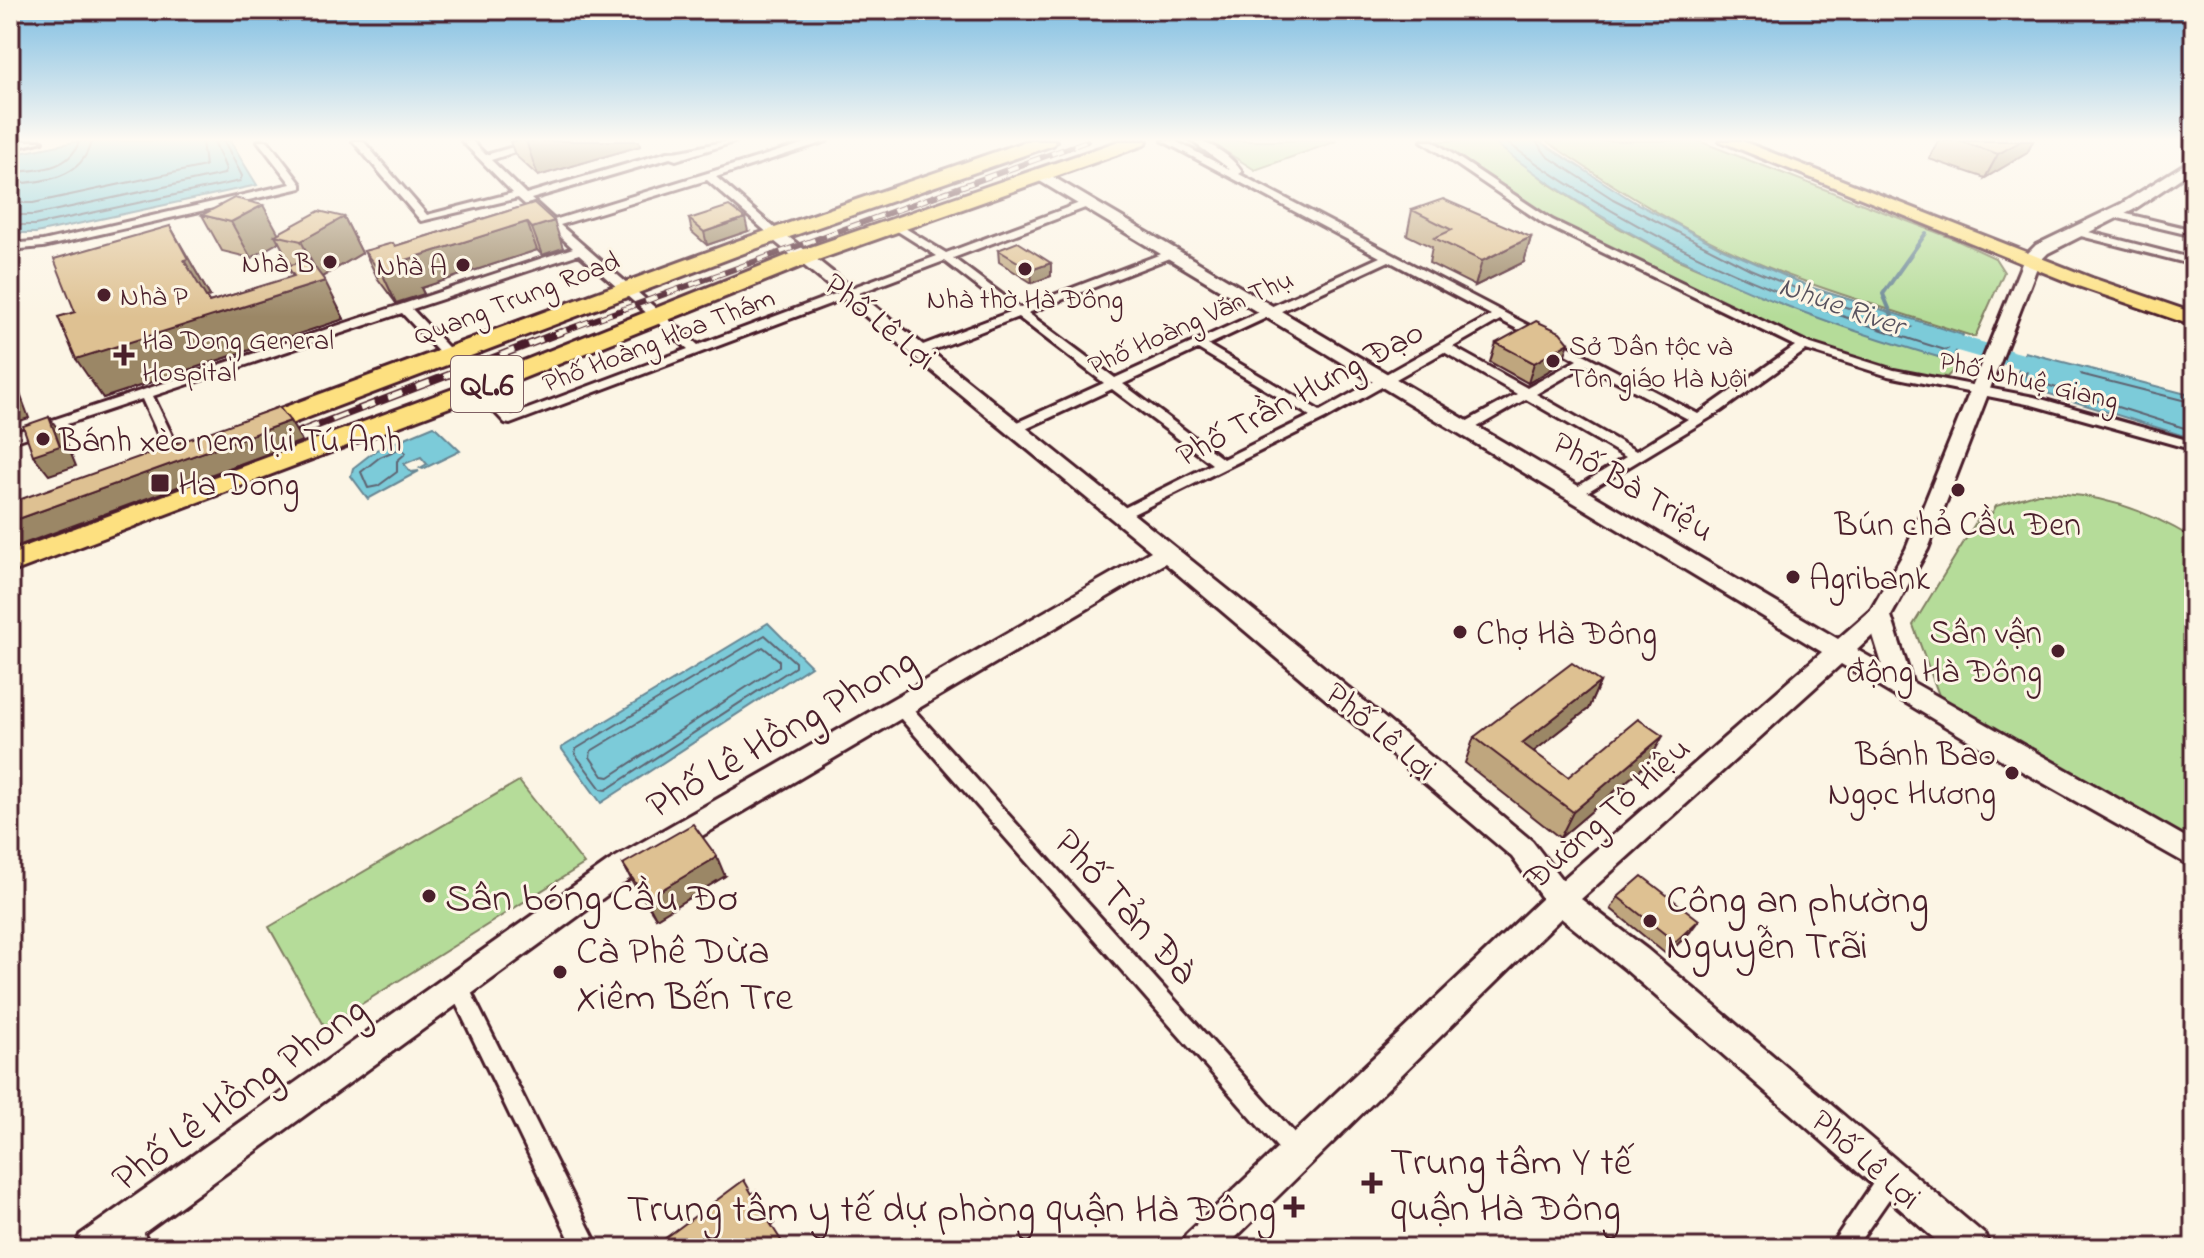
<svg xmlns="http://www.w3.org/2000/svg" width="2204" height="1258" viewBox="0 0 2204 1258" font-family="'Indie Flower',sans-serif">
<rect width="100%" height="100%" fill="#fcf5e5"/>
<filter id="ink" filterUnits="userSpaceOnUse"><feTurbulence type="fractalNoise" baseFrequency=".0125" numOctaves="2"/><feDisplacementMap in="SourceGraphic" scale="16" xChannelSelector="R" yChannelSelector="G"/><feConvolveMatrix kernelMatrix="1 2 1 2 8 2 1 2 1" color-interpolation-filters="sRGB"/></filter>
<g filter="url(#ink)">
<path fill="#b5dc99" stroke="#807e62" stroke-width="2" d="M1209,141H1337L1255,170Z
M1430,141H1496L1549,184L1611,224L1681,261L1782,304L1960,364L1947,377L1895,372L1807,345L1549,221Z
M1546,141H1699L1954,239L1995,258L2004,272L1975,337C1887,308 1795,284 1712,242C1654,213 1600,178 1546,141Z
M2038,493C2096,492 2145,509 2194,539V845L1940,698L1913,625L1983,511L1992,513L1996,506Z
M519,781L584,864L325,1027L269,927Z"/>
<path fill="#7ccbd9" stroke="#688693" stroke-width="2" d="M79,141H230L257,185L36,233H10V155Z
M1492,141H1539L1636,203L1721,248L1813,288L1963,335L1952,361C1784,313 1631,250 1492,141Z
M2025,352L2194,396V439L2014,383Z
M434,426L460,451L423,469L420,468L427,464L421,457L404,464L411,472L419,471L368,499L351,476L353,468L376,450Z
M768,623L811,666L601,803L561,748Z"/>
<g fill="none" stroke-linecap="round" stroke-linejoin="round">
<path stroke="#5e6471" stroke-width="2" d="M1505,141C1642,241 1783,301 1945,350L1949,348V339L1826,301L1750,269L1613,199L1547,156L1536,141
M10,172C35,171 71,170 79,141
M10,184C43,182 83,179 91,141
M10,203H33L205,166L202,141
M10,215H34L224,174L226,169L214,141
M10,225H35L240,181L242,176L224,141
M2194,403L2033,362L2025,375L2028,379L2194,431
M401,448L406,453L397,461V472L378,486L368,488L361,472L380,457Z
M765,635L795,662V667L606,790L601,789L575,754L576,749Z
M763,647L779,660V666L609,777L603,776L590,757L591,751Z"/>
<path stroke="#688693" stroke-width="4" d="M1893,318L1883,294L1926,233"/>
<path fill="#7ccbd9" fill-rule="evenodd" d="M1918,324L2077,369L2081,375L2077,381L2067,383L1909,337L1905,332Z"/>
<g stroke="#4a1f2b" stroke-width="6">
<path id="street" d="M22,141H43L10,149V143Z
M258,141H268L301,184V188L43,247L10,250V244L43,241L291,184Z
M353,141H363L427,215L513,193L462,141H472L486,155L533,141H548L491,160L526,194L668,152C690,152 713,141 737,141L676,160L670,158L531,199L554,220L812,141H827L716,177L778,231V235H770L707,180L560,225L698,345L937,256L891,227L890,225L895,222L946,253L1085,201H1093V205L953,258L1020,308L1169,251H1177V255L1028,313L1115,378L1380,257L1163,141H1175L1231,170L1192,141C1211,141 1232,157 1242,172L1239,174L1698,414L1795,346L1544,224L1422,141H1433L1552,220L1808,343L1894,370L2034,397L2194,442V450L2032,405L1888,376L1806,350L1721,411L1577,498L1572,496L1570,493L1572,490L1626,457L1526,399L1472,430H1462V424L1517,394L1444,352L1325,419L1123,519L1118,517L1116,514L1118,511L1212,464L1112,389L1019,432H1009V426L1104,383L1018,317L923,354H915V348L1010,312L944,261L510,424L505,423L402,313L153,396L182,456L180,459H170L168,456L142,399L10,443V434L573,248L518,198L421,221ZM579,254L688,349L512,415L412,309ZM1389,261L1491,315L1320,411L1208,345ZM1500,320L1577,360L1527,388L1453,347ZM1198,349L1310,416L1223,459L1123,384ZM1586,365L1688,419L1636,451L1536,394Z
M2114,211L2194,230V236L2110,216V212Z
M2077,229L2194,259V265L2073,234V230Z
M900,700L906,701L1306,1146L1309,1154L1306,1162L1298,1165L1290,1162L894,711L892,706L894,701Z
M457,975L464,978L599,1248H574L447,985L450,978Z
M1890,1166L1898,1170L1902,1178L1898,1186L1855,1248H1829L1882,1170Z
M129,1209L137,1213L149,1248H125L117,1221L121,1213Z"/>
</g>
<g stroke="#4a1f2b" stroke-width="6">
<path id="secondary" d="M2194,158V169L2133,210L2048,253L2039,262L1928,549L1891,616L1912,682L2194,842V868L1990,753L1841,664L1581,899L1648,950L1985,1235L1990,1248H1945L1626,970L1561,918L1225,1248H1181L1186,1235L1542,898L1512,857L1165,563L629,879L123,1248H75L80,1235L609,861L1151,551L768,236V230H780L1309,655L1532,841L1562,880L1822,652L1033,177V171H1043L1838,639L1871,610L1906,549L2025,256L2036,245L2121,204ZM1873,635L1882,664L1857,650Z"/>
</g>
<g stroke="#4a1f2b" stroke-width="6">
<path id="primary" d="M1720,141H1742L2092,278L2194,313V326L2078,286Z"/>
</g>
<g stroke="#4a1f2b" stroke-width="6">
<path id="highway" d="M1027,141H1056L1053,145L752,250L256,437H236L233,431L236,425L737,241Z
M1119,141H1147L1144,145L812,262L479,396L10,573V552L461,386L796,252Z"/>
</g>
<use href="#street" fill="#fcf5e5" fill-rule="evenodd"/>
<use href="#secondary" fill="#fcf5e5" fill-rule="evenodd"/>
<use href="#primary" fill="#fde080" fill-rule="evenodd"/>
<use href="#highway" fill="#fde080" fill-rule="evenodd"/>
<g stroke="#4a1f2b" stroke-width="6">
<path id="rail-far1" d="M555,334L1087,141"/>
</g>
<g stroke="#4a1f2b" stroke-width="8">
<path id="rail" d="M276,441L561,332"/>
</g>
<use href="#rail-far1" stroke="#fcf5e5" stroke-width="4" stroke-dasharray="12" stroke-linecap="butt"/>
<use href="#rail" stroke="#fcf5e5" stroke-width="5" stroke-dasharray="15" stroke-linecap="butt"/>
</g>
<path fill="#bfa67e" stroke="#4a1f2b" stroke-width="2" d="M510,141H639L640,146L538,176L515,155Z
M1938,141H2033L2027,153L1985,178L1929,159Z
M534,203L563,248L542,255L537,250L421,288L424,294L396,303L378,279L364,251L395,246Z
M1412,210L1531,237L1524,262L1475,286L1429,263L1432,247L1407,235Z
M202,215L278,233L344,217L362,253L322,277L344,319L103,398L75,312L170,226L210,296L206,297L209,302L293,277L287,266L291,265L279,242L251,258L222,251Z
M689,219L748,231L707,245L692,232Z
M998,250L1051,263V276L1032,283L999,262Z
M1496,343L1562,363L1528,383L1490,362Z
M1600,682L1588,709L1533,752L1568,777L1648,763L1560,838L1465,763L1474,737Z
M623,864L725,876L656,918L633,883Z
M1618,897L1690,932L1667,955L1611,909Z"/>
<path fill="#9b8766" stroke="#4a1f2b" stroke-width="2" d="M526,141H639L640,146L538,176Z
M2021,141H2033L2027,153L1985,178L1998,154Z
M263,205L280,236L275,235L279,242L251,258L231,222Z
M344,217L362,253L320,278L301,241Z
M745,218L748,231L707,245L704,232Z
M554,221L563,248L542,255L532,228Z
M527,222L537,250L421,288L424,294L396,303L383,275L406,260Z
M170,226L210,296L206,297L217,315L325,281L344,319L103,398L76,359L184,260Z
M1531,237L1524,262L1475,286L1482,261Z
M1051,263V276L1032,283L1031,270Z
M10,306L14,322L10,324Z
M1569,343L1562,363L1528,383L1534,363Z
M10,367L29,418L10,424Z
M49,417L64,437L76,466L49,475L33,455Z
M290,421L302,441L15,547L10,541V522Z
M1600,682L1588,709L1514,767L1522,743Z
M1663,736L1648,763L1560,838L1573,812Z
M717,857L725,876L656,918L646,899Z
M1699,920L1690,932L1667,955L1675,942Z
M765,1206L775,1223L772,1226L761,1209Z"/>
<path fill="#dec192" stroke="#4a1f2b" stroke-width="2" d="M1958,141H2021L1998,154Z
M234,198L263,205L231,222L202,215Z
M1443,199L1531,237L1482,261L1434,238L1452,230L1412,210Z
M534,203L554,221L532,228L527,222L406,260L411,266L383,275L364,251L393,243L395,246Z
M729,206L745,218L704,232L689,219Z
M319,211L344,217L301,241L275,235Z
M170,226L188,259L184,260L209,302L294,276L287,266L309,260L325,281L76,359L58,317L75,312L54,259Z
M1018,242L1051,263L1031,270L998,250Z
M1536,321L1560,332L1569,343L1534,363L1496,343Z
M279,407L290,421L10,522V503Z
M49,417L60,446L33,455L23,426Z
M1572,663L1600,682L1522,743L1568,777L1638,719L1663,736L1573,812L1474,737Z
M693,824L717,857L646,899L623,864Z
M1642,876L1699,920L1675,942L1618,897Z
M744,1180L752,1194L756,1191L765,1206L761,1209L786,1248H652Z"/>
</g>
<linearGradient id="sky" x2="0" y2="1"><stop stop-color="#7dbde2"/><stop offset="0.44" stop-color="#fefaf3"/><stop offset="1" stop-color="#fefaf3" stop-opacity="0"/></linearGradient>
<rect width="2204" height="317" fill="url(#sky)"/>
<g fill="#4a1f2b" stroke="#fcf5e5" stroke-width="3">
<circle cx="330" cy="262" r="8"/>
<circle cx="463" cy="265" r="8"/>
<circle cx="1025" cy="269" r="8"/>
<circle cx="104" cy="295" r="8"/>
<path d="M120 343h8v8h8v8h-8v8h-8v-8h-8v-8h8z"/>
<circle cx="1553" cy="361" r="8"/>
<circle cx="43" cy="439" r="8"/>
<rect x="150" y="473" width="20" height="20" rx="4"/>
<circle cx="1958" cy="490" r="8"/>
<circle cx="1793" cy="577" r="8"/>
<circle cx="1460" cy="632" r="8"/>
<circle cx="2058" cy="651" r="8"/>
<circle cx="2012" cy="773" r="8"/>
<circle cx="429" cy="896" r="8"/>
<circle cx="1650" cy="921" r="8"/>
<circle cx="560" cy="972" r="8"/>
<path d="M1368 1171h8v8h8v8h-8v8h-8v-8h-8v-8h8z"/>
<path d="M1290 1195h8v8h8v8h-8v8h-8v-8h-8v-8h8z"/>
</g>
<g text-anchor="middle" stroke-width="6" stroke-linejoin="round" paint-order="stroke">
<g font-size="28" fill="#4a1f2b" stroke="#fcf5e5" text-anchor="start">
<text x="314" y="272" text-anchor="end">Nhà B</text>
<text x="447" y="275" text-anchor="end">Nhà A</text>
<text x="120" y="305">Nhà P</text>
<text x="1025" y="308" text-anchor="middle">Nhà thờ Hà Đông</text>
<text x="142" y="349">Ha Dong General<tspan x="142" dy="32">Hospital</tspan></text>
<text x="1569" y="355">Sở Dân tộc và<tspan x="1569" dy="32">Tôn giáo Hà Nội</tspan></text>
</g>
<g font-size="28" fill="#4a1f2b" stroke="#fcf5e5">
<text transform="translate(516 297) rotate(-21)" y="10">Quang Trung Road</text>
<text transform="translate(1190 321) rotate(-24)" y="10">Phố Hoàng Văn Thụ</text>
<text transform="translate(658 339) rotate(-21)" y="10">Phố Hoàng Hoa Thám</text>
<text transform="translate(2029 379) rotate(13)" y="10">Phố Nhuệ Giang</text>
</g>
<g font-size="30" font-style="italic" fill="#59535f" stroke="#fcf5e5">
<text transform="translate(1842 305) rotate(19)" y="10">Nhue River</text>
</g>
<rect fill="#fcf5e5" stroke="#7f5f63" stroke-width="2" x="451" y="356" width="72" height="56" rx="6"/>
<g font-size="32" font-weight="bold" fill="#4a1f2b">
<text x="487" y="395">QL.6</text>
</g>
<g font-size="34" fill="#4a1f2b" stroke="#fcf5e5">
<text transform="translate(881 320) rotate(39)" y="12">Phố Lê Lợi</text>
<text transform="translate(1299 392) rotate(-28)" y="12">Phố Trần Hưng Đạo</text>
<text transform="translate(1634 485) rotate(31)" y="12">Phố Bà Triệu</text>
<text transform="translate(1382 730) rotate(40)" y="12">Phố Lê Lợi</text>
<text transform="translate(1606 812) rotate(-42)" y="12">Đường Tô Hiệu</text>
<text transform="translate(1867 1158) rotate(41)" y="12">Phố Lê Lợi</text>
</g>
<g font-size="34" fill="#4a1f2b" stroke="#fcf5e5" text-anchor="start">
<text x="59" y="451">Bánh xèo nem lụi Tú Anh</text>
<text x="178" y="495">Ha Dong</text>
<text x="1958" y="535" text-anchor="middle">Bún chả Cầu Đen</text>
<text x="1809" y="589">Agribank</text>
<text x="2042" y="643" text-anchor="end">Sân vận<tspan x="2042" dy="39">động Hà Đông</tspan></text>
<text x="1476" y="644">Chợ Hà Đông</text>
<text x="1996" y="765" text-anchor="end">Bánh Bao<tspan x="1996" dy="39">Ngọc Hương</tspan></text>
</g>
<g font-size="40" fill="#4a1f2b" stroke="#fcf5e5">
<text transform="translate(780 731) rotate(-30)" y="14">Phố Lê Hồng Phong</text>
<text transform="translate(1127 905) rotate(48)" y="14">Phố Tản Đà</text>
<text transform="translate(238 1092) rotate(-36)" y="14">Phố Lê Hồng Phong</text>
</g>
<g font-size="40" fill="#4a1f2b" stroke="#fcf5e5" text-anchor="start">
<text x="445" y="910">Sân bóng Cầu Đơ</text>
<text x="1666" y="912">Công an phường<tspan x="1666" dy="46">Nguyễn Trãi</tspan></text>
<text x="576" y="963">Cà Phê Dừa<tspan x="576" dy="46">Xiêm Bến Tre</tspan></text>
<text x="1390" y="1174">Trung tâm Y tế<tspan x="1390" dy="46">quận Hà Đông</tspan></text>
<text x="1276" y="1221" text-anchor="end">Trung tâm y tế dự phòng quận Hà Đông</text>
</g>
</g>
<rect width="2204" height="1258" fill="none" stroke="#fcf5e5" stroke-width="40"/>
<rect x="20" y="20" width="2164" height="1218" fill="none" stroke="#4a1f2b" stroke-width="3" filter="url(#ink)"/>
</svg>
